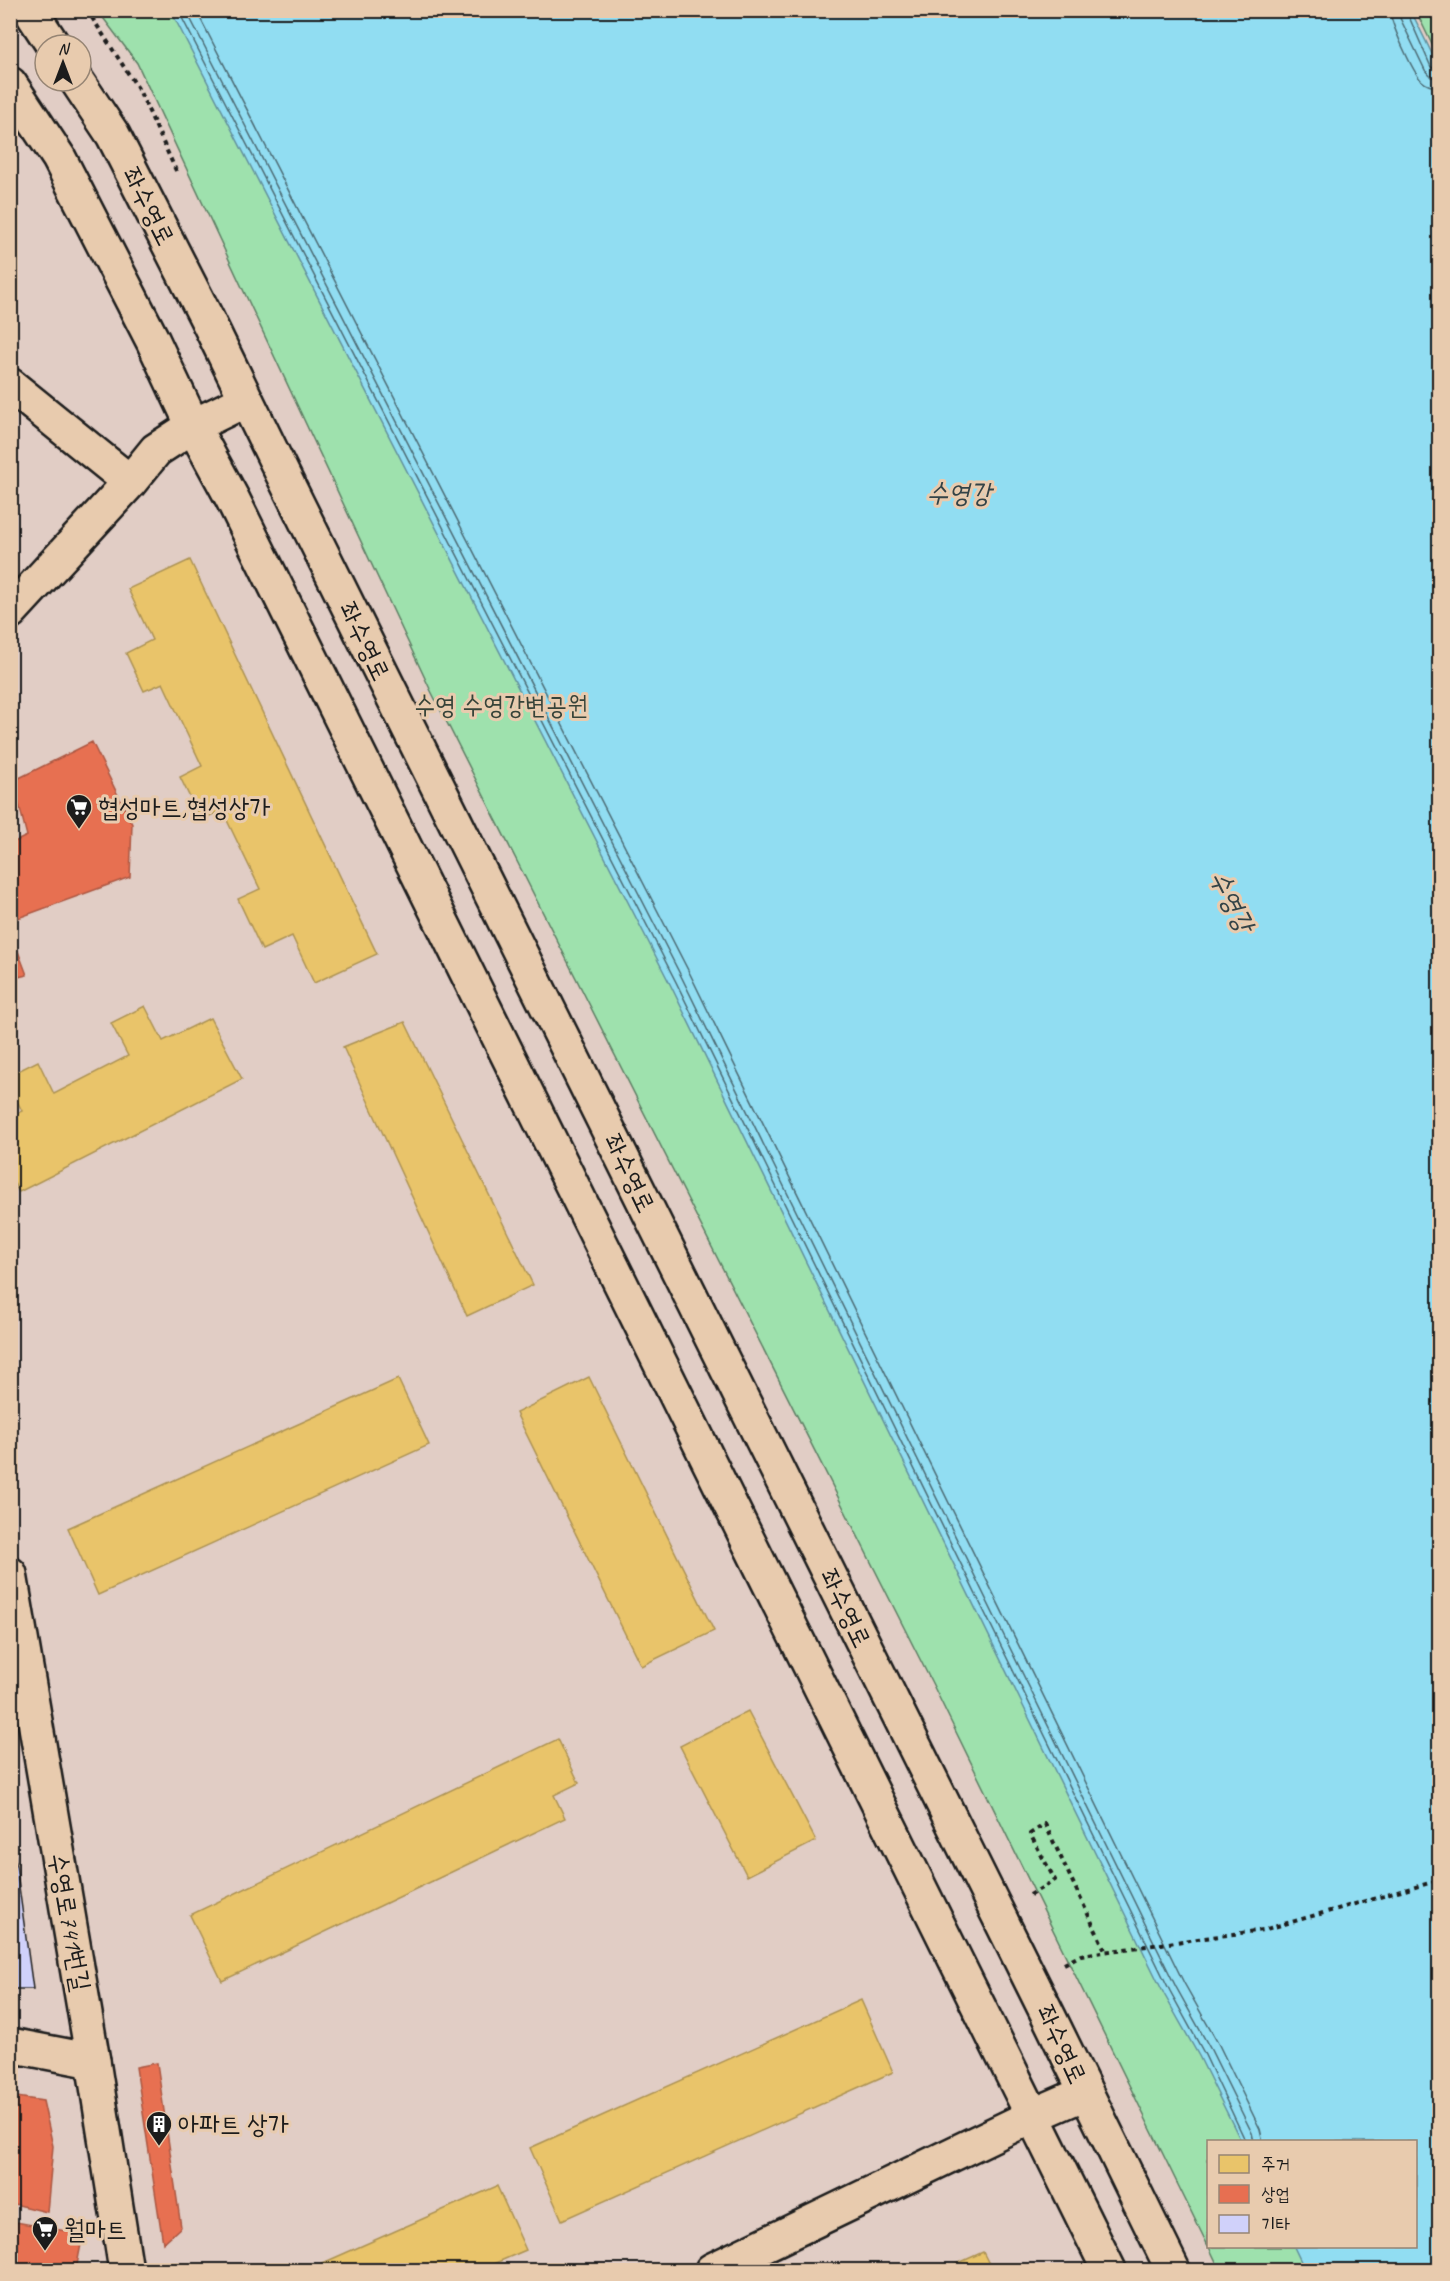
<svg xmlns="http://www.w3.org/2000/svg" width="1450" height="2281" viewBox="0 0 1450 2281" font-family="Caveat,'Poor Story',sans-serif">
<rect width="100%" height="100%" fill="#e1cdc5"/>
<filter id="ink" filterUnits="userSpaceOnUse"><feTurbulence type="fractalNoise" baseFrequency=".0167" numOctaves="2"/><feDisplacementMap in="SourceGraphic" scale="12" xChannelSelector="R" yChannelSelector="G"/><feConvolveMatrix kernelMatrix="1 2 1 2 8 2 1 2 1" color-interpolation-filters="sRGB"/></filter>
<g filter="url(#ink)">
<path fill="#9ee1ad" stroke="#5d7e64" stroke-width="1.5" d="M98,11H216L1280,2141L1208,2142V2246L932,1683L430,689L137,63Z
M1416,11H1439V59Z
M1209,2247H1332L1343,2270H1220Z"/>
<path fill="#91ddf2" stroke="#62909c" stroke-width="1.5" d="M171,11H1411L1440,70L1439,2270H1305L1294,2247L1416,2246V2142L1241,2141L1199,2056L1164,1994L670,984Z"/>
<path fill="#e9c46a" stroke="#ac9253" stroke-width="1.5" d="M190,560L377,954L314,983L292,936L262,950L238,899L260,889L222,810L201,820L180,777L202,766L163,683L144,691L126,653L152,640L128,589Z
M145,1006L163,1041L210,1018L242,1079L19,1192L10,1176V1117L22,1111L10,1087V1075L38,1061L54,1094L128,1056L111,1023Z
M405,1022L533,1285L467,1316L343,1047Z
M589,1377L714,1631L641,1666L516,1413Z
M398,1379L429,1445L98,1595L68,1528Z
M748,1711L816,1841L747,1876L680,1746Z
M558,1739L579,1783L554,1795L565,1818L222,1981L190,1915Z
M861,2000L893,2072L562,2220L530,2148Z
M497,2186L526,2250L479,2270H307Z
M983,2252L992,2270H943Z"/>
<path fill="#e76f51" stroke="#aa5641" stroke-width="1.5" d="M92,742L132,824L130,877L10,921V844L27,836L13,781Z
M10,930L27,975L10,979Z
M157,2063L181,2227L163,2243L136,2067Z
M10,2096L43,2101L53,2146L47,2212L10,2203Z
M10,2221L83,2234L76,2270H10Z"/>
<g fill="none" stroke-linecap="round" stroke-linejoin="round">
<path stroke="#4b6972" stroke-width="1.5" d="M178,10L676,982L1170,1991L1204,2053L1246,2142
M186,10L682,978L1176,1987L1211,2050L1252,2133L1254,2142
M196,10L690,974L1184,1983L1219,2045L1260,2129L1263,2142
M1390,10C1390,22 1413,73 1422,81C1427,86 1433,87 1440,87
M1399,10L1400,18L1425,70L1431,77L1440,78
M1406,10L1431,67L1440,71"/>
</g>
<path fill="#d0d1fa" stroke="#1c1c1c" stroke-width="1.5" d="M10,1821L33,1989H10Z"/>
<g fill="none" stroke-linecap="round" stroke-linejoin="round">
<g stroke="#1c1c1c" stroke-width="38">
<path id="street" d="M10,385L130,482
M10,612L130,482L156,450L193,426L246,400
M10,2045L93,2061
M712,2270L1032,2116L1085,2093"/>
</g>
<g stroke="#1c1c1c" stroke-width="38">
<path id="secondary" d="M30,10L53,45
M77,81L113,135L206,317L282,473L1050,2019L1173,2270
M10,84L59,158L153,341L193,426L232,498L1109,2270
M10,1574L93,2061L126,2270"/>
</g>
<path stroke="#1c1c1c" stroke-width="4" stroke-dasharray="4.5 4.5" stroke-linecap="butt" d="M87,10L139,90L178,175
M1030,1895L1055,1880L1030,1834L1045,1824L1106,1952
M1064,1964L1081,1955L1263,1930L1440,1880"/>
<use href="#street" stroke="#e8cbae" stroke-width="33"/>
<use href="#secondary" stroke="#e8cbae" stroke-width="33"/>
</g>
</g>
<defs>
<g id="supermarket-pin" transform="scale(1.35)"><path d="M0 17L-7.5 6A9.5 9.5 0 1 1 7.5 6Z" fill="#1c1c1c" stroke="#e8cbae"/><path d="M-6-5.5h2.5l.6 2H6L4.5 2H-2.5L-4.4-4H-6ZM-1.5 3.2a1.3 1.3 0 1 0 .1 0ZM3 3.2a1.3 1.3 0 1 0 .1 0Z" fill="#fff"/></g>
<g id="building-pin" transform="scale(1.35)"><path d="M0 17L-7.5 6A9.5 9.5 0 1 1 7.5 6Z" fill="#1c1c1c" stroke="#e8cbae"/><path d="M-4-6H4V6H1V3H-1V6H-4ZM-2.5-4.3h1.7v1.8h-1.7ZM.8-4.3h1.7v1.8H.8ZM-2.5-1h1.7V.8h-1.7ZM.8-1h1.7V.8H.8Z" fill="#fff"/></g>
</defs>
<g fill-rule="evenodd">
<use href="#supermarket-pin" x="79" y="807"/>
<use href="#building-pin" x="159" y="2124"/>
<use href="#supermarket-pin" x="45" y="2229"/>
</g>
<g text-anchor="middle" stroke-width="6" stroke-linejoin="round" paint-order="stroke">
<g font-size="26" fill="#1c1c1c" stroke="#e8cbae">
<text transform="translate(149 206) rotate(63)" y="9">좌수영로</text>
<text transform="translate(365 641) rotate(64)" y="9">좌수영로</text>
<text transform="translate(630 1173) rotate(64)" y="9">좌수영로</text>
<text transform="translate(846 1608) rotate(64)" y="9">좌수영로</text>
<text transform="translate(70 1922) rotate(80)" y="9">수영로741번길</text>
<text transform="translate(1062 2044) rotate(65)" y="9">좌수영로</text>
</g>
<g font-size="26" fill="#364339" stroke="#e8cbae">
<text x="501" y="714">수영 수영강변공원</text>
</g>
<g font-size="26" fill="#1c1c1c" stroke="#e8cbae" text-anchor="start">
<text x="98" y="816">협성마트,협성상가</text>
<text x="178" y="2133">아파트 상가</text>
<text x="64" y="2238">월마트</text>
</g>
<g font-size="27" font-style="italic" fill="#334347" stroke="#e8cbae">
<text x="959" y="502">수영강</text>
<text transform="translate(1232 901) rotate(63)" y="9">수영강</text>
</g>
</g>
<rect width="1450" height="2281" fill="none" stroke="#e8cbae" stroke-width="36"/>
<rect x="18" y="18" width="1414" height="2245" fill="none" stroke="#1c1c1c" stroke-width="2" filter="url(#ink)"/>
<rect x="1207" y="2140" width="210" height="108" fill="#e8cbae" stroke="#968574" stroke-width="1.5"/>
<rect x="1219" y="2155" width="30" height="18" fill="#e9c46a" stroke="#968574" stroke-width="1.5"/>
<text x="1261" y="2170" font-size="18" fill="#1c1c1c">주거</text>
<rect x="1219" y="2185" width="30" height="18" fill="#e76f51" stroke="#968574" stroke-width="1.5"/>
<text x="1261" y="2200" font-size="18" fill="#1c1c1c">상업</text>
<rect x="1219" y="2215" width="30" height="18" fill="#d0d1fa" stroke="#968574" stroke-width="1.5"/>
<text x="1261" y="2230" font-size="18" fill="#1c1c1c">기타</text>
<g transform="translate(63 63)"><circle r="28" fill="#e8cbae" stroke="#968574" stroke-width="1.5"/>
<path d="M0-4.5L10 22L0 15L-10 22Z" fill="#1c1c1c"/>
<text y="-9" font-size="16" font-weight="bold" text-anchor="middle" fill="#1c1c1c">N</text>
</g>
</svg>
